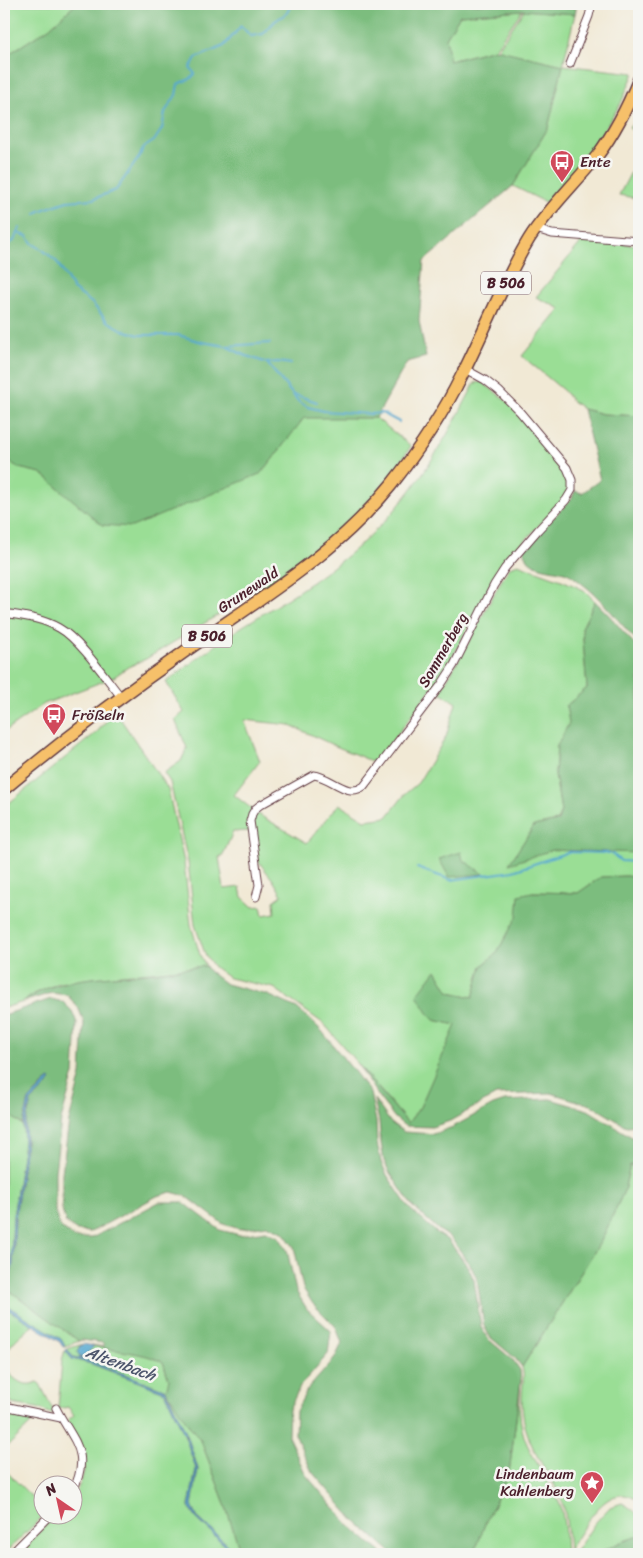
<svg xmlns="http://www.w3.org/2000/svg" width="643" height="1558" viewBox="0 0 643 1558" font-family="Sriracha,sans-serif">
<rect width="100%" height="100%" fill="#f6f6f2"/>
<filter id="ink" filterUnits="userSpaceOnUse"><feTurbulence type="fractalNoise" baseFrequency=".02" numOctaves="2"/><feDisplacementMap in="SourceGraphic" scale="10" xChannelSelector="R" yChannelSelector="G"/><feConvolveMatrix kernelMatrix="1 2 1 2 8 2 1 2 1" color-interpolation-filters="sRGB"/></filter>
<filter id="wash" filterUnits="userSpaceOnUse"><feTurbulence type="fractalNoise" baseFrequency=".0096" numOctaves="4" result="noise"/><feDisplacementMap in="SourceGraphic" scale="20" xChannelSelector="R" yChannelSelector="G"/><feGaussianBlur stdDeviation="1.12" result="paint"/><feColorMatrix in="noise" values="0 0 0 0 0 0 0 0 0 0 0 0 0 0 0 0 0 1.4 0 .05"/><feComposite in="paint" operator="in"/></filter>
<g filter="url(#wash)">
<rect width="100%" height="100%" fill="#f1e9d5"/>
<path fill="#9ade95" stroke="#727e60" d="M4,4H76L49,28L4,57Z
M522,10L495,49L449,61L446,38L460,15Z
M524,10L575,14L563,65L634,73L621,103L590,152L547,203L513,186L548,128L563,65L497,50Z
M639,115V135L629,128Z
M639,157V199L619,195Z
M583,240L639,245V416L603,414L583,409L571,400L564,391L522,356L561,309L536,297Z
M482,382L508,402L565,469C569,479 570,485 567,495L507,560L494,579L445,671L376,763L333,745L290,725L244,720L260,761L234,795L252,809L249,831L233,832L222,857H219L224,889L240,887L242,897L253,907L261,906L263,915L275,913L274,901L282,895L273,880L258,861L253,825L254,818L256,813L307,843L339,804L365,820L387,817L406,793L418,783L446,737L456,703L440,692L467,645L500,583L510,567L518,564L564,581L584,590L595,601L582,628L587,688L566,706L570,723L557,746L555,774L561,811L557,821L534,826L510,863L552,850L634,851L639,853V878L626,876L601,877L578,893L532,892L496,954L482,966L473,997L449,992L436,971L430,1016L434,1020L457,1025L420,1107L408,1123L324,1024L274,988L229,978L214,967L205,954L195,925L188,862L170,782L164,773L181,761L187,748L175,720L184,712L166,682C192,663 216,643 243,626C292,596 341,566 381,525C421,484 449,433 475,383Z
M304,417L376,418L411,446L389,479L359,512L324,546L288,572L146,659L128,667L114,677L44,704L4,732V458L19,468L41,473L102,524L262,473Z
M115,711L168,789L184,862L191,925L200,955L206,966L94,978L59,983L34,994L23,1002L4,1008V807L97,732Z
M4,1111L23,1125L24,1142L13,1218L11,1263L6,1284L8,1290L4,1299Z
M630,1165L639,1169V1502C609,1476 583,1529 569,1550C567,1531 567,1511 559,1494C549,1473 533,1454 527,1432C523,1421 522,1409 522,1398C522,1387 525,1377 522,1367L601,1241L624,1191Z
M10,1291L79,1341L65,1346L61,1339L4,1304Z
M4,1307L34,1325C20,1335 3,1348 4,1366C12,1378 23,1389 37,1382L40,1384L54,1412L52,1414L37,1408L12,1404L4,1380Z
M83,1344L78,1348L90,1349L94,1346C117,1352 142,1351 163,1362L169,1380L187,1423L201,1441L224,1501L241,1554H234L231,1548L197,1517L192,1505L198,1469L187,1435L166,1390L93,1362L73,1357L67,1349Z
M65,1350L72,1359L92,1364L165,1392L185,1436L196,1469L189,1506L196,1518L229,1549L231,1554H16L55,1516H72L73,1498L81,1482L84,1471V1460L80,1444L68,1425V1420L74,1415L68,1407L58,1409V1408L62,1360Z
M521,1380C519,1402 518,1424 527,1444C536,1465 552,1483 560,1505C565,1520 565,1538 566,1554H474L486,1521L509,1473Z
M4,1408L38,1417L8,1446L4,1453Z
M4,1469L42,1507L43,1516L4,1554Z
M622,1503C641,1514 639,1515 639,1536L621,1542L596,1554H574L595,1523L610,1507Z"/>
<path fill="#7bbd7e" stroke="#626e54" d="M76,4H577L575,14L522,10L460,15L446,38L450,61L495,49L563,65L548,128L513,186L424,261L419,321L426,357L407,362L376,418H304L262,473L132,527L102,525L41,473L19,468L4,458V57L49,28Z
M583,409L603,414L639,416V643C619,623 603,599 580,582C576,579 572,575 567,573C552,567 526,571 524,549L572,498L575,491L582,493L600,480Z
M595,601C611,616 624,633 639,649V853L552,850L509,864L534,826L558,821L561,811L555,774L557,746L569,723L566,706L587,688L582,628Z
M461,852L463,860L484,874L449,877L439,859Z
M626,876L639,878V1125L626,1126L591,1105L551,1093L496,1095L450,1121L432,1127L405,1126L395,1118L380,1099L358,1065L408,1123L420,1107L456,1025L434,1020L430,1016L417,995L436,970L449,992L473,997L482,966L496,954L517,917L519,895L532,892L578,893L601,877Z
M206,966L209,971L226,984L268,995L297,1008L320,1029L357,1075L370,1093L376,1121L377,1143L381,1162L387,1175L409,1208L437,1233L449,1241L468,1267L474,1280L481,1327L488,1339L513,1360L520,1370L521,1380L509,1473L486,1521L474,1554H393L355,1521L312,1472L295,1434L296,1411L307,1390L335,1358L342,1343L336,1327L313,1304L303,1288L294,1247L283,1232L267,1225L240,1229L223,1224L186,1196L171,1192L157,1196L91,1232L77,1231L66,1223L62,1210V1173L69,1121L81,1075L84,1022L78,1007L67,995L51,993L23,1002C57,977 96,978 137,974C160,972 183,968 206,966Z
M51,999L63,1002L72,1011L77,1023L74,1074L61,1120L55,1172V1211L60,1227L75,1238H92L159,1202H183L220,1230L240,1235L266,1231L279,1237L287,1250L296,1291L307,1309L331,1331L328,1354L301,1385L289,1409L288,1436L306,1475L350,1526L383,1554H241L224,1501L201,1441L187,1423L166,1390L169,1380L163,1362C141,1351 115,1352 91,1345L104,1347L103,1343L82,1340L79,1341L10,1291L8,1285L13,1264L15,1218L26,1142L25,1125L31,1101L47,1086L49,1079L29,1100L23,1125L4,1111V1097L10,1088L4,1080V1015Z
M374,1099L391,1123L404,1132L433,1134L453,1127L493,1105L505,1101L550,1099L588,1110L635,1139L639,1137V1169L630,1165L624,1191L601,1241L522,1367L515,1358L490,1337L484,1326L477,1279L471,1266L451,1238L439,1230L412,1206L390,1173L384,1161L381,1143L379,1121Z
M639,1536V1554H596L621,1542Z"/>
<path fill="#55a8d0" stroke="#50647e" d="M49,1079L51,1080L47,1086L31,1101L25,1125L26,1142L15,1218L13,1264L8,1285L10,1291L4,1304L61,1339L65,1346L63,1347L59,1341L4,1307V1299L8,1290L6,1284L11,1263L13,1218L24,1142L23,1125L29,1100L45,1084Z
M83,1344L94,1346L85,1356L81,1358L77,1352L80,1346Z
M67,1349L73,1357L93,1362L166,1390L187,1435L198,1469L192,1505L197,1517L231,1548L234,1554H231L229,1549L196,1518L189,1506L196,1469L185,1436L165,1392L92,1364L72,1359L65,1350Z"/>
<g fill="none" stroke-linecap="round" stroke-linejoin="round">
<path stroke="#55a8d0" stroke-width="2" d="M36,214L39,211L67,201L93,199L116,190L140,156L143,148L154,141L162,129L165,112L176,95L178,84L190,79L195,74L190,68L196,58L224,46L241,26L251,36L263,34L275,21L287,13L291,4
M17,233L27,236L33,244L43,250L57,262L73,289L92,303L107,321L123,330L139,335H178L202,342L226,346L244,355L267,363L299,402L308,407L324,411L371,414L382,413L399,422
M4,248H8L9,243L14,241L17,233L20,228
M227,346L270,343
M267,363L278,362L291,364
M296,395L317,402
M417,868L451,880L513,871L569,852L611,853L621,861L639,862"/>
</g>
</g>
<g filter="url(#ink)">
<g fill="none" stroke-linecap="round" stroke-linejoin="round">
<g stroke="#633d44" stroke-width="9">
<path id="street" d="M570,64L589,16L592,4
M536,229L552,234L639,241
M4,613C23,616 42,618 59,628C79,639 106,678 121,697
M256,897L259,885L250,821L252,814L255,809L260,805L314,775C332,777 347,799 364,786L441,685L454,665L494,585L505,568L538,530L566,500L572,490V480L567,468L520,412L499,391L485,380L465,369
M4,1403L9,1407L61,1418
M56,1408C74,1443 92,1452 72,1493
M11,1554L49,1516"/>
</g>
<g stroke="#633d44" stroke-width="14">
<path id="primary" d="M4,789C63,740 124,694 187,650C259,599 334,556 391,485C418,451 443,414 462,375C485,330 503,282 529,239C548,209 575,184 597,156C615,132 628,106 639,79"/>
</g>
<use href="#street" stroke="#fff" stroke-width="7"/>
<use href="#primary" stroke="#f6c06b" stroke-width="11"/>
</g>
</g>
<defs>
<g id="bus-pin" transform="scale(1.25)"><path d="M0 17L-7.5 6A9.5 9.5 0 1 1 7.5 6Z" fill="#d1495b" stroke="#f6f6f2"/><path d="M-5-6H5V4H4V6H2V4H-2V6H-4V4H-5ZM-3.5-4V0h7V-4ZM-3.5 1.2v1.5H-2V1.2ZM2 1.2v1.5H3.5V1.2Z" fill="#fff"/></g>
<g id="sight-pin" transform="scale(1.25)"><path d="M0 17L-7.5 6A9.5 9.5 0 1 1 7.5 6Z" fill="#d1495b" stroke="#f6f6f2"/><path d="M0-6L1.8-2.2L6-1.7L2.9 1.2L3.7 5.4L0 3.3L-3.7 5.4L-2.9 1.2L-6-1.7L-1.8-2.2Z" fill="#fff"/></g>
</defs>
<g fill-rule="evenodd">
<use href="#bus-pin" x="562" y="162"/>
<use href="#bus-pin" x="54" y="715"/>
<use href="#sight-pin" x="592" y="1483"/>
</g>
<g text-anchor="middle" stroke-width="5" stroke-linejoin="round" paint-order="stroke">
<g fill="#f6f6f2" stroke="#7e6067" stroke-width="1">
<rect x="481" y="271.5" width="50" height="23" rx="4"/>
<rect x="182" y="624.5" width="50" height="23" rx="4"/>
</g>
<g font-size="14" font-weight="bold" fill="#4a1f2b">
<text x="506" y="288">B 506</text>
<text x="207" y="641">B 506</text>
</g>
<g font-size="15" fill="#4a1f2b" stroke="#f6f6f2" text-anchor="start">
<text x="580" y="167">Ente</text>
<text x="72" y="720">Frößeln</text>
<text x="574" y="1479" text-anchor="end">Lindenbaum<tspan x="574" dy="17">Kahlenberg</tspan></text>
</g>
<g font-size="15" fill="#4a1f2b" stroke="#f6f6f2">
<text transform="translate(248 590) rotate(-34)" y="5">Grunewald</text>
<text transform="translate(443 650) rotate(-60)" y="5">Sommerberg</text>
</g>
<g font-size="16" font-style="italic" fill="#4e566d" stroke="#f6f6f2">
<text transform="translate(121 1363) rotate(20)" y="6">Altenbach</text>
</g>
</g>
<rect width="643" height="1558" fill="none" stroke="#f6f6f2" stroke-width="20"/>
<g transform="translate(58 1500) rotate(326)"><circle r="24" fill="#f6f6f2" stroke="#b1a0a2"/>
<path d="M0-4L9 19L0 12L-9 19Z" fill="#d1495b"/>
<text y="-8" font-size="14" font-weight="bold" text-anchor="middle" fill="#4a1f2b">N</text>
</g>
</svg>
